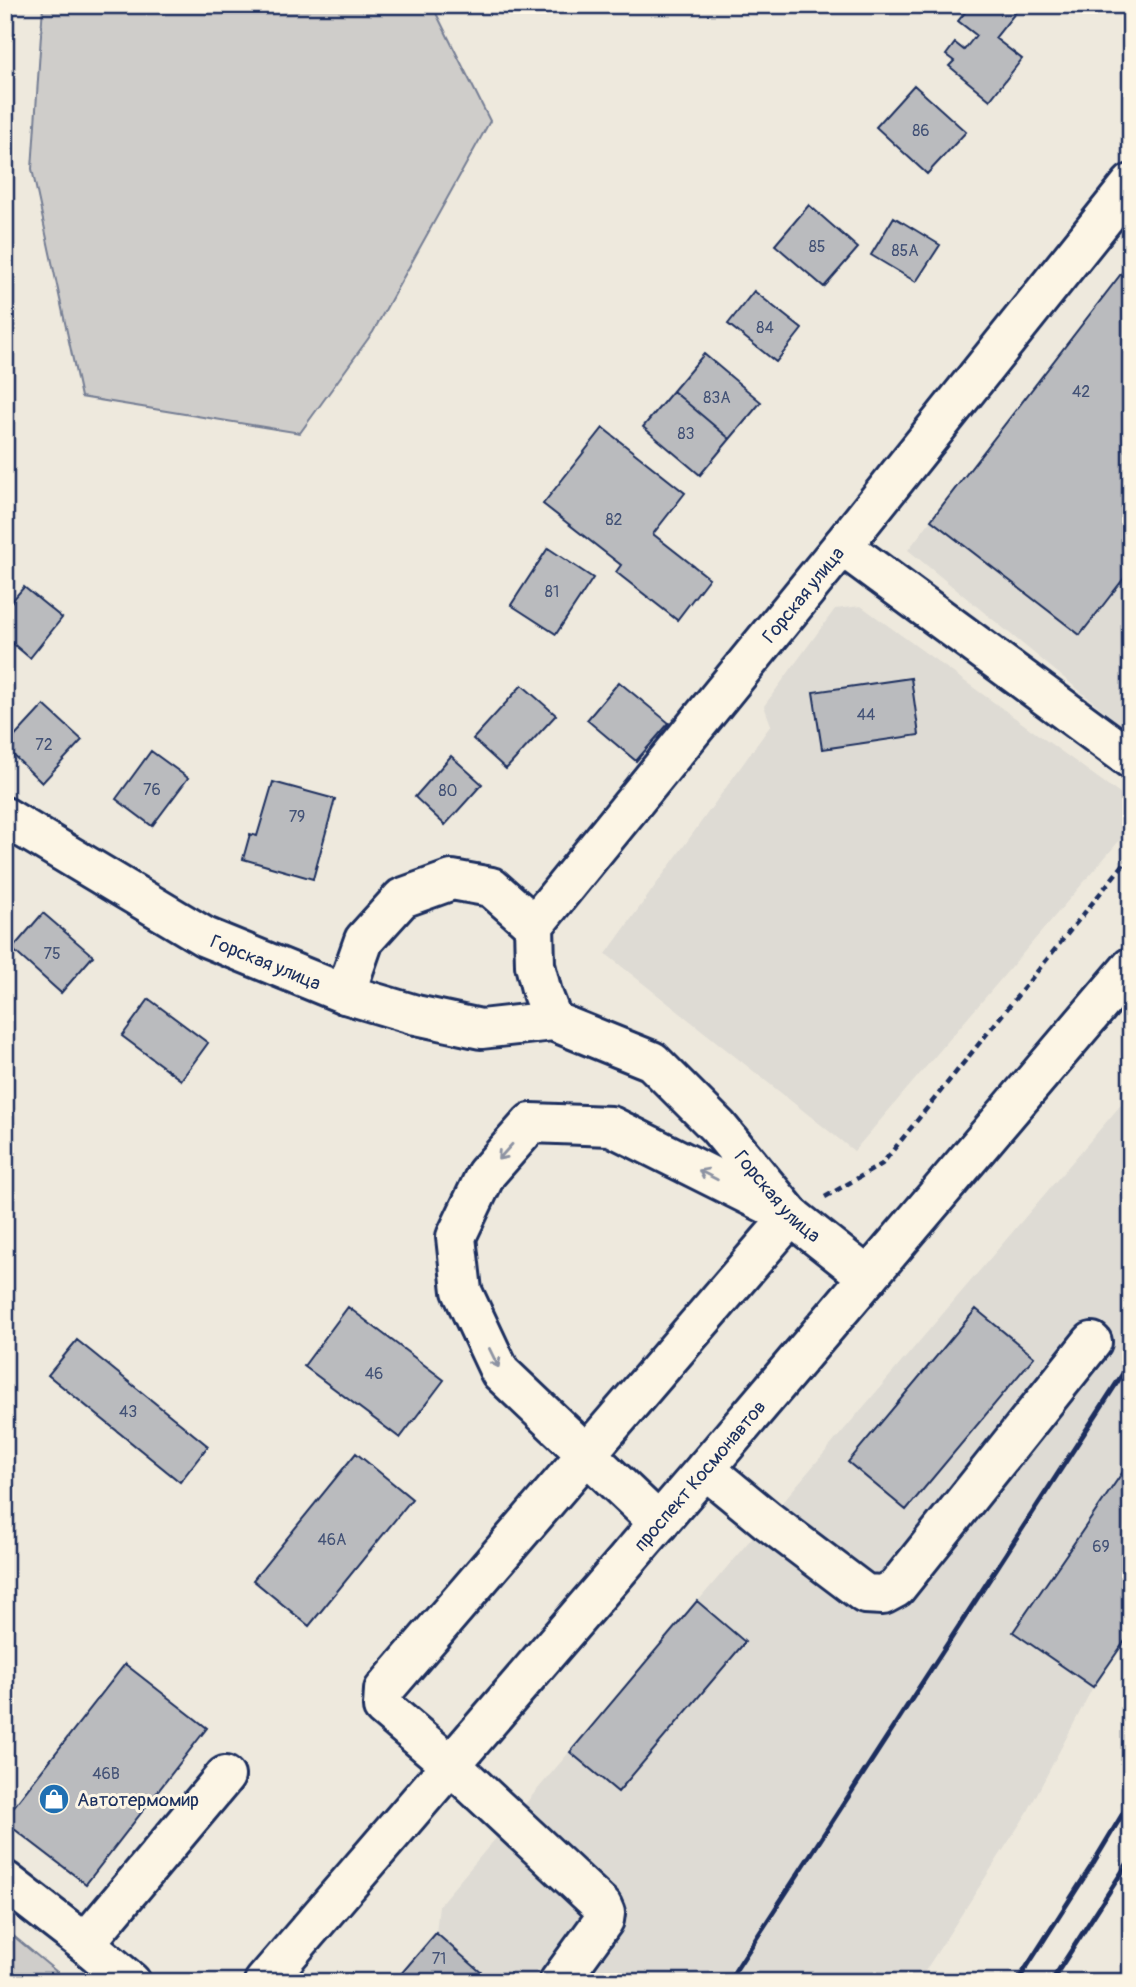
<svg xmlns="http://www.w3.org/2000/svg" width="1136" height="1987" viewBox="0 0 1136 1987" font-family="Pangolin,sans-serif">
<rect width="100%" height="100%" fill="#eee9dd"/>
<filter id="ink" filterUnits="userSpaceOnUse"><feTurbulence type="fractalNoise" baseFrequency=".0143" numOctaves="2"/><feDisplacementMap in="SourceGraphic" scale="14" xChannelSelector="R" yChannelSelector="G"/><feConvolveMatrix kernelMatrix="1 2 1 2 8 2 1 2 1" color-interpolation-filters="sRGB"/></filter>
<g filter="url(#ink)">
<path fill="#dedbd4" d="M1131,261V733L908,550Z
M861,606L1131,802V827L854,1151L606,954L771,725L764,706L835,609Z
M1131,1093V1632L1093,1687L1027,1813L918,1982H394L436,1933L439,1905Z"/>
<path fill="#cfcdca" stroke="#757e94" stroke-width="2" d="M43,5H432L490,121L373,332L300,433L81,397L32,169Z
M5,1929L69,1982H5Z"/>
<path fill="#babbbe" stroke="#1b2f5e" stroke-width="2" d="M971,5H1007L1016,12L995,38L1022,59L990,100L949,66L954,61L946,55L955,43L964,50L976,35L958,21Z
M914,85L966,132L927,174L876,127Z
M809,205L858,248L824,287L775,245Z
M894,217L940,245L916,282L871,255Z
M1131,261V569L1080,635L931,520Z
M754,291L802,329L776,362L728,324Z
M704,354L761,402L730,439L673,391Z
M673,391L730,439L700,475L643,427Z
M603,428L685,493L653,534L709,578L677,620L616,572L621,565L543,504Z
M548,548L593,578L556,634L511,605Z
M24,587L62,618L30,658L5,637V609Z
M911,678L919,735L822,749L813,692Z
M619,682L669,723L636,761L587,720Z
M522,685L556,715L506,769L473,739Z
M44,705L82,740L42,783L5,747Z
M151,751L188,778L152,826L116,799Z
M451,756L482,784L445,825L415,797Z
M273,782L335,799L313,879L243,859L250,834L257,836Z
M43,913L93,956L61,993L12,949Z
M149,999L208,1043L181,1080L122,1036Z
M348,1307L444,1380L400,1438L304,1366Z
M976,1309L1034,1357L906,1510L848,1462Z
M77,1340L208,1446L180,1482L48,1375Z
M356,1453L412,1499L309,1626L253,1580Z
M1131,1460V1632L1093,1687L1013,1632Z
M697,1601L745,1642L618,1792L570,1752Z
M125,1664L207,1728L86,1884L5,1822V1818Z
M436,1933L492,1982H394Z"/>
<g fill="none" stroke-linecap="round" stroke-linejoin="round">
<g stroke="#1b2f5e" stroke-width="44">
<g id="minor">
<path d="M842,546L1131,759"/>
<path id="s1" d="M5,817L205,937L345,994L416,1015L481,1029L553,1021L652,1061L718,1127L791,1216L868,1277"/>
<path d="M345,994L364,940L402,898L452,880L491,887L534,925"/>
<path id="s2" d="M553,1021L542,993L535,965L534,925L842,546L1131,184"/>
<path d="M705,1469L767,1520L865,1594L883,1595L896,1588L1092,1342"/>
<path d="M5,1881L85,1943L131,1982"/>
<path d="M85,1943L225,1776"/>
<path d="M559,1982L604,1920L605,1913L602,1906L451,1765L383,1707L384,1690L791,1216L611,1126L531,1123L486,1174L456,1237L462,1291L500,1372L659,1523"/>
</g>
</g>
<g stroke="#1b2f5e" stroke-width="44">
<g id="major">
<path id="s3" d="M264,1982L705,1469L1131,967"/>
</g>
</g>
<path stroke="#1b2f5e" stroke-width="4.5" stroke-dasharray="7 5" stroke-linecap="butt" d="M825,1197L882,1164L1131,855"/>
<use href="#minor" stroke="#fcf5e5" stroke-width="38"/>
<use href="#major" stroke="#fcf5e5" stroke-width="38"/>
<path stroke="#1b2f5e" stroke-width="5" d="M728,1982L1131,1361
M1017,1982L1092,1865L1131,1800
M1051,1982L1131,1858"/>
</g>
<defs><path id="oneway-shaft" d="M-6 0H5M1.5-3L5.5 0L1.5 3" fill="none" stroke-width="1.6" stroke-linecap="round" stroke-linejoin="round" transform="scale(1.75)"/></defs>
<g stroke="#8c92a2">
<use href="#oneway-shaft" transform="translate(505 1152) rotate(132)"/>
<use href="#oneway-shaft" transform="translate(708 1175) rotate(-153)"/>
<use href="#oneway-shaft" transform="translate(494 1358) rotate(64)"/>
</g>
</g>
<defs>
<g id="shop-disc" transform="scale(1.575)"><circle r="9.5" fill="#1f6fb2" stroke="#fcf5e5"/><path d="M-5-2.5h2.3a2.7 3.5 0 0 1 5.4 0H5L5.5 6h-11ZM-1.5-2.5h3a1.5 2.3 0 0 0-3 0Z" fill="#fff"/></g>
</defs>
<g fill-rule="evenodd">
<use href="#shop-disc" x="54" y="1799"/>
</g>
<g text-anchor="middle" stroke-width="6" stroke-linejoin="round" paint-order="stroke">
<g font-size="16" fill="#435276">
<text x="921" y="136">86</text>
<text x="817" y="252">85</text>
<text x="905" y="256">85А</text>
<text x="765" y="333">84</text>
<text x="1081" y="397">42</text>
<text x="717" y="403">83А</text>
<text x="686" y="439">83</text>
<text x="614" y="525">82</text>
<text x="552" y="597">81</text>
<text x="866" y="720">44</text>
<text x="44" y="750">72</text>
<text x="152" y="795">76</text>
<text x="448" y="796">80</text>
<text x="297" y="822">79</text>
<text x="52" y="959">75</text>
<text x="374" y="1379">46</text>
<text x="128" y="1417">43</text>
<text x="332" y="1545">46А</text>
<text x="1101" y="1552">69</text>
<text x="106" y="1779">46В</text>
<text x="439" y="1964">71</text>
</g>
<g font-size="19" fill="#1b2f5e" stroke="#fcf5e5">
<text dy="7" stroke="none"><textPath href="#s2" startOffset="525">Горская улица</textPath></text>
<text dy="7" stroke="none"><textPath href="#s1" startOffset="299">Горская улица</textPath></text>
<text dy="7" stroke="none"><textPath href="#s1" startOffset="889">Горская улица</textPath></text>
<text dy="7" stroke="none"><textPath href="#s3" startOffset="668">проспект Космонавтов</textPath></text>
</g>
<g font-size="19" fill="#1b2f5e" stroke="#fcf5e5" text-anchor="start">
<text x="77" y="1806">Автотермомир</text>
</g>
</g>
<rect width="1136" height="1987" fill="none" stroke="#fcf5e5" stroke-width="28"/>
<rect x="14" y="14" width="1108" height="1959" fill="none" stroke="#1b2f5e" stroke-width="2.5" filter="url(#ink)"/>
</svg>
